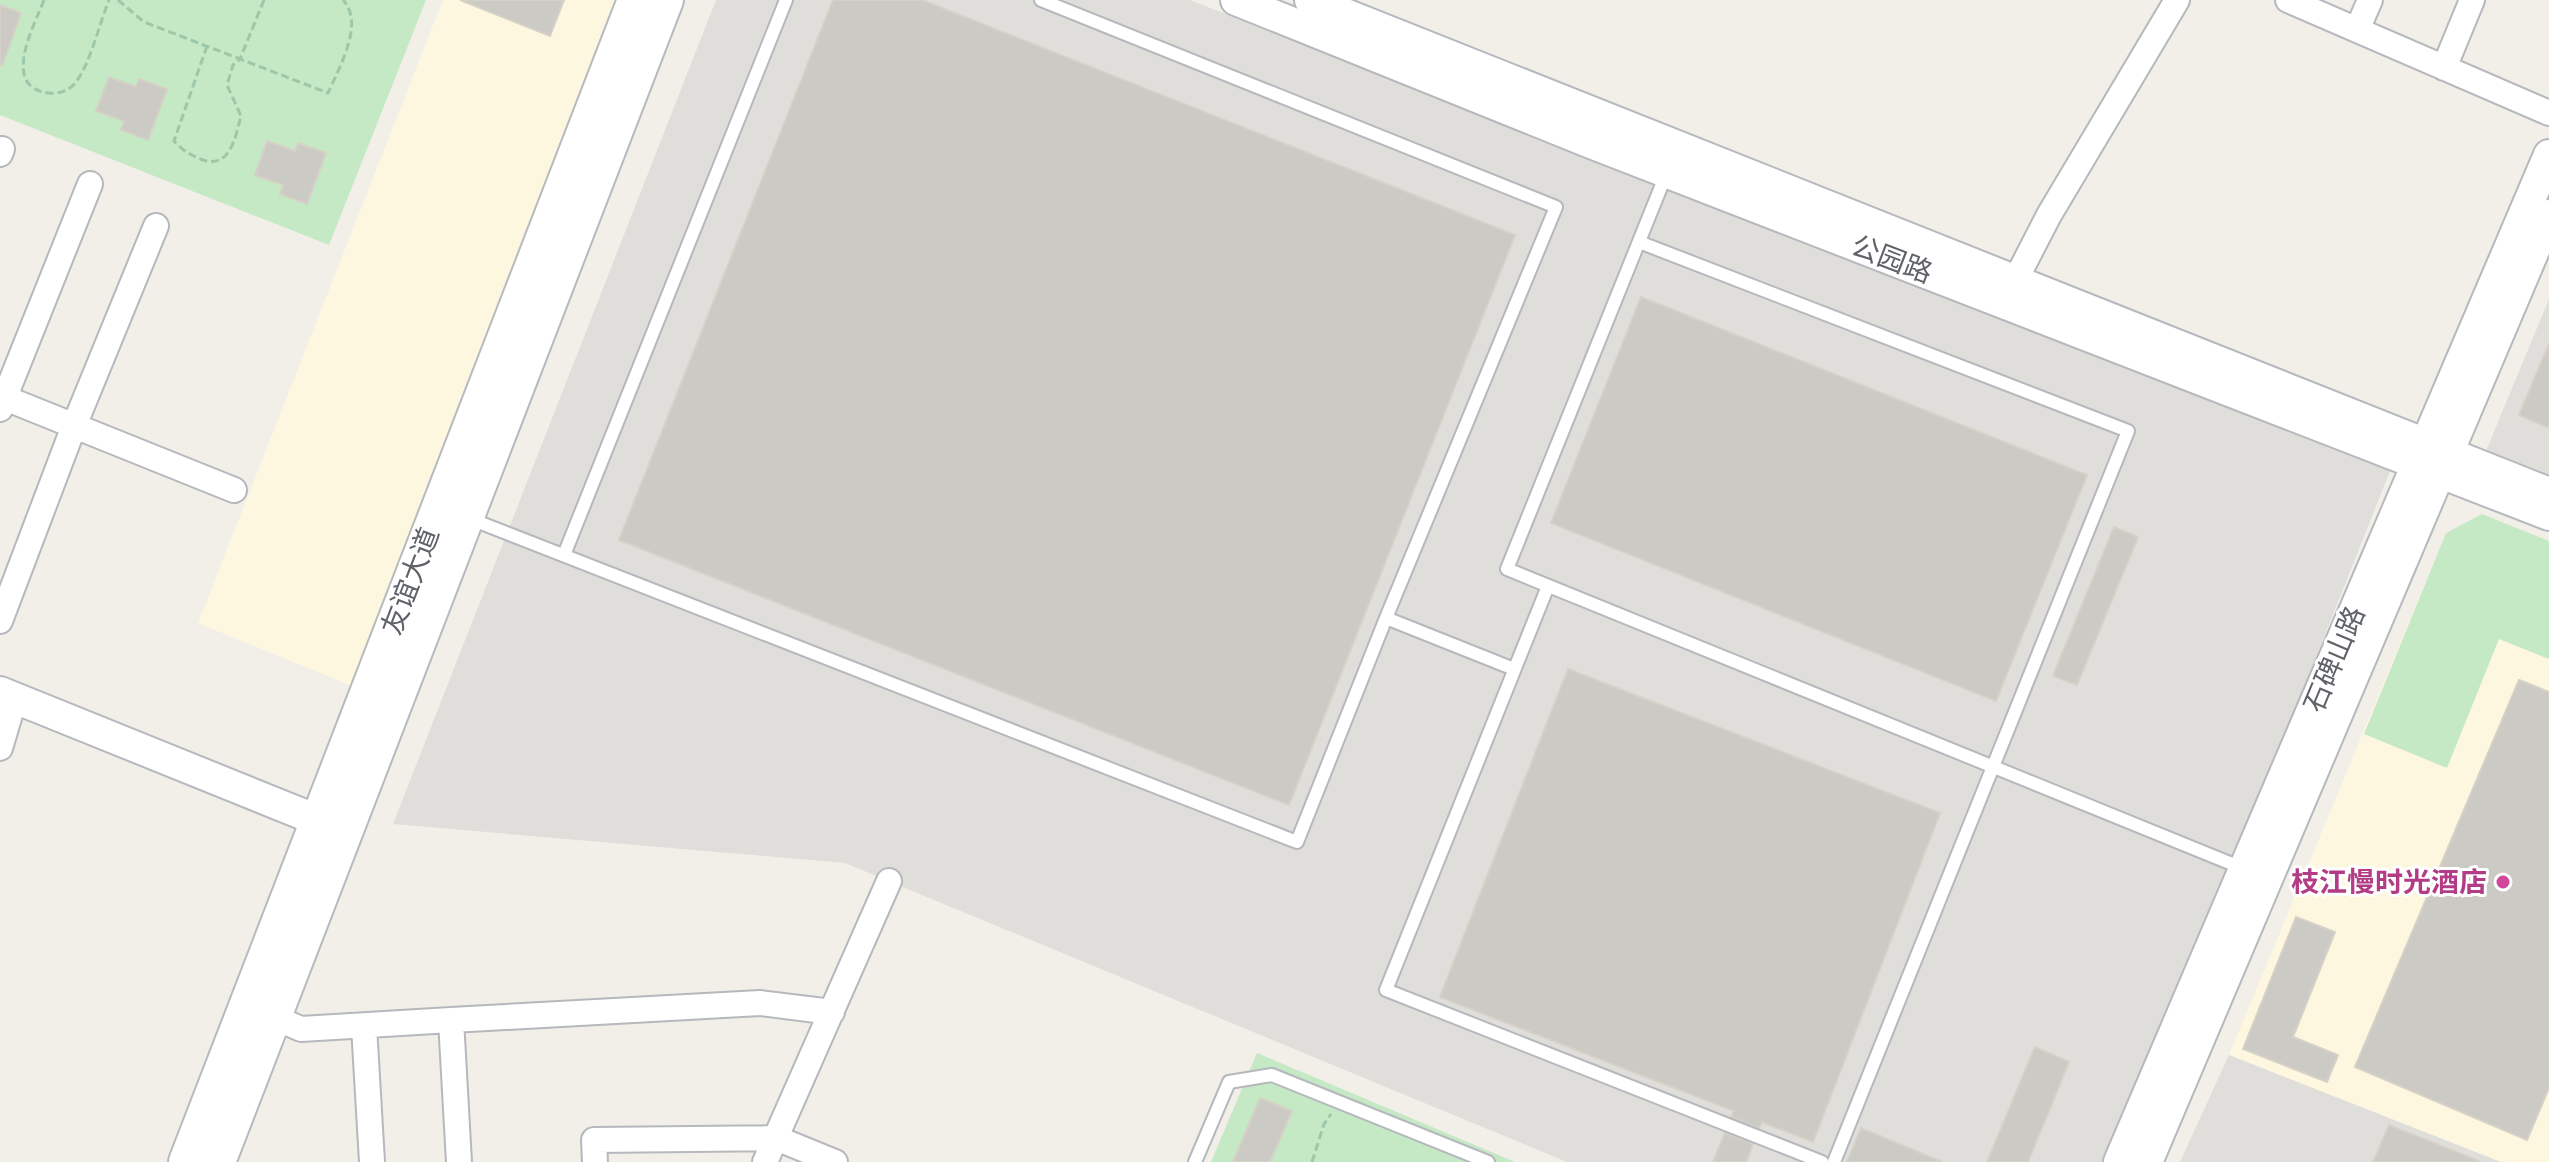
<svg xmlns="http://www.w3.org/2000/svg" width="2549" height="1162" viewBox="0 0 2549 1162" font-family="'PT Sans','Noto Sans SC',sans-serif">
<rect width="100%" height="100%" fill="#f1efe8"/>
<path fill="#fef7e0" d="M443,0H628L362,690L198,623Z
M2482,514L2549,541V1162H2501L2229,1055L2446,533Z"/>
<path fill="#e0deda" d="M716,0H1190L2390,471L2295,710L2103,1162H1567L845,863L393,824Z
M2549,299V476L2486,451Z
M2229,1055L2501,1162H2180Z"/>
<path fill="#c5e8c5" d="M0,0H426L329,245L0,115Z
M2482,514L2549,541V659L2499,639L2447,768L2364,734L2446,533Z
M1257,1053L1515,1162H1211Z"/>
<path fill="#cccac5" stroke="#d6d1c6" stroke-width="2" d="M460,0H564L550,36Z
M833,0H922L1515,235L1289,805L619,540Z
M0,5L21,13L2,66L0,65Z
M109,77L136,87L139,79L167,89L148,140L121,130L124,121L96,111Z
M267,141L295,151L298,143L326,153L307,204L280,194L283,185L255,175Z
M1641,297L2087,475L1996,701L1551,523Z
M2549,344V428L2519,415Z
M2114,527L2138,537L2077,685L2053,676Z
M1568,669L1940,813L1813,1142L1762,1122L1759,1128L1731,1117L1734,1111L1440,997Z
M2519,680L2549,692V1088L2527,1140L2355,1067Z
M2296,917L2335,932L2293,1037L2338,1055L2327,1082L2243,1049Z
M2035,1047L2069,1062L2028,1162H1987Z
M1260,1098L1292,1111L1270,1162H1233Z
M2389,1125L2479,1161L2478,1162H2373Z
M1861,1128L1942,1162H1847Z
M1725,1133L1753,1144L1746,1162H1713Z"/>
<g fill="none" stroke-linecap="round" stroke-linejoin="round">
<g stroke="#b5b8bc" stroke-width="16">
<path id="service" d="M1041,0L1556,207L1386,618
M1667,172L1507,569L2242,868
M1639,242L2128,431L1834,1162
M468,518L1297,842L1386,618L1514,669
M564,555L786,0
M1548,586L1386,990L1822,1162
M1195,1162L1229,1082L1272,1075L1488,1162"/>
</g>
<g stroke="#b5b8bc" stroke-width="28">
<path id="minor" d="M2288,0L2549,113
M2357,30L2370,0
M2444,68L2472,0
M0,154L2,149
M2015,281L2049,215L2177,0
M0,396L234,490
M0,409L90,184
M0,621L74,426L156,226
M0,748L15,698
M273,1017L301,1029L451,1020
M364,1026L372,1162
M459,1162L451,1020L760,1003L832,1012
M595,1162L594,1140L776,1138L835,1162
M765,1162L889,881"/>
</g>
<g stroke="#b5b8bc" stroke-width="34">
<path id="tertiary" d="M1236,0L1591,143L2549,515
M1310,0L2549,493
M0,692L317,820
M2119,1162L2549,155
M2147,1162L2549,215"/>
</g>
<g stroke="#b6babf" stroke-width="38">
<path id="secondary" d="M186,1162L635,0
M218,1162L666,0"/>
</g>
<path stroke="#9cc7a9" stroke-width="3" stroke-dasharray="8 4" stroke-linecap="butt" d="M44,0C34,26 0,88 49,93C60,94 69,91 76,82C90,64 100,22 109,0
M118,0L144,22L240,59L233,65L227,85L241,116C235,138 230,171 200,159C189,154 182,150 174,141L207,46
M264,0L240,59L328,93C339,68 365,23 343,0
M1312,1162L1324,1124L1331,1114"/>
<use href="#service" stroke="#fff" stroke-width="12"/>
<use href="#minor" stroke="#fff" stroke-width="24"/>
<use href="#tertiary" stroke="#fff" stroke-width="30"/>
<use href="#secondary" stroke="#fff" stroke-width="34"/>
</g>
<circle fill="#d1479c" stroke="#fff" stroke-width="3" cx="2503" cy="882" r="8"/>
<g text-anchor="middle" stroke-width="6" stroke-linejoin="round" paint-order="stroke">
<g font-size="28" fill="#5f6368" stroke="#fff">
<text transform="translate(1892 259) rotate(21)" y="10">公园路</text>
<text transform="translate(410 581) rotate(-69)" y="10">友谊大道</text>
<text transform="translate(2334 659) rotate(-67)" y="10">石碑山路</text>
</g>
<g font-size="28" font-weight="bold" fill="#b23c85" stroke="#fff" text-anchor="end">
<text x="2487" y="892">枝江慢时光酒店</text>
</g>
</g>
</svg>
